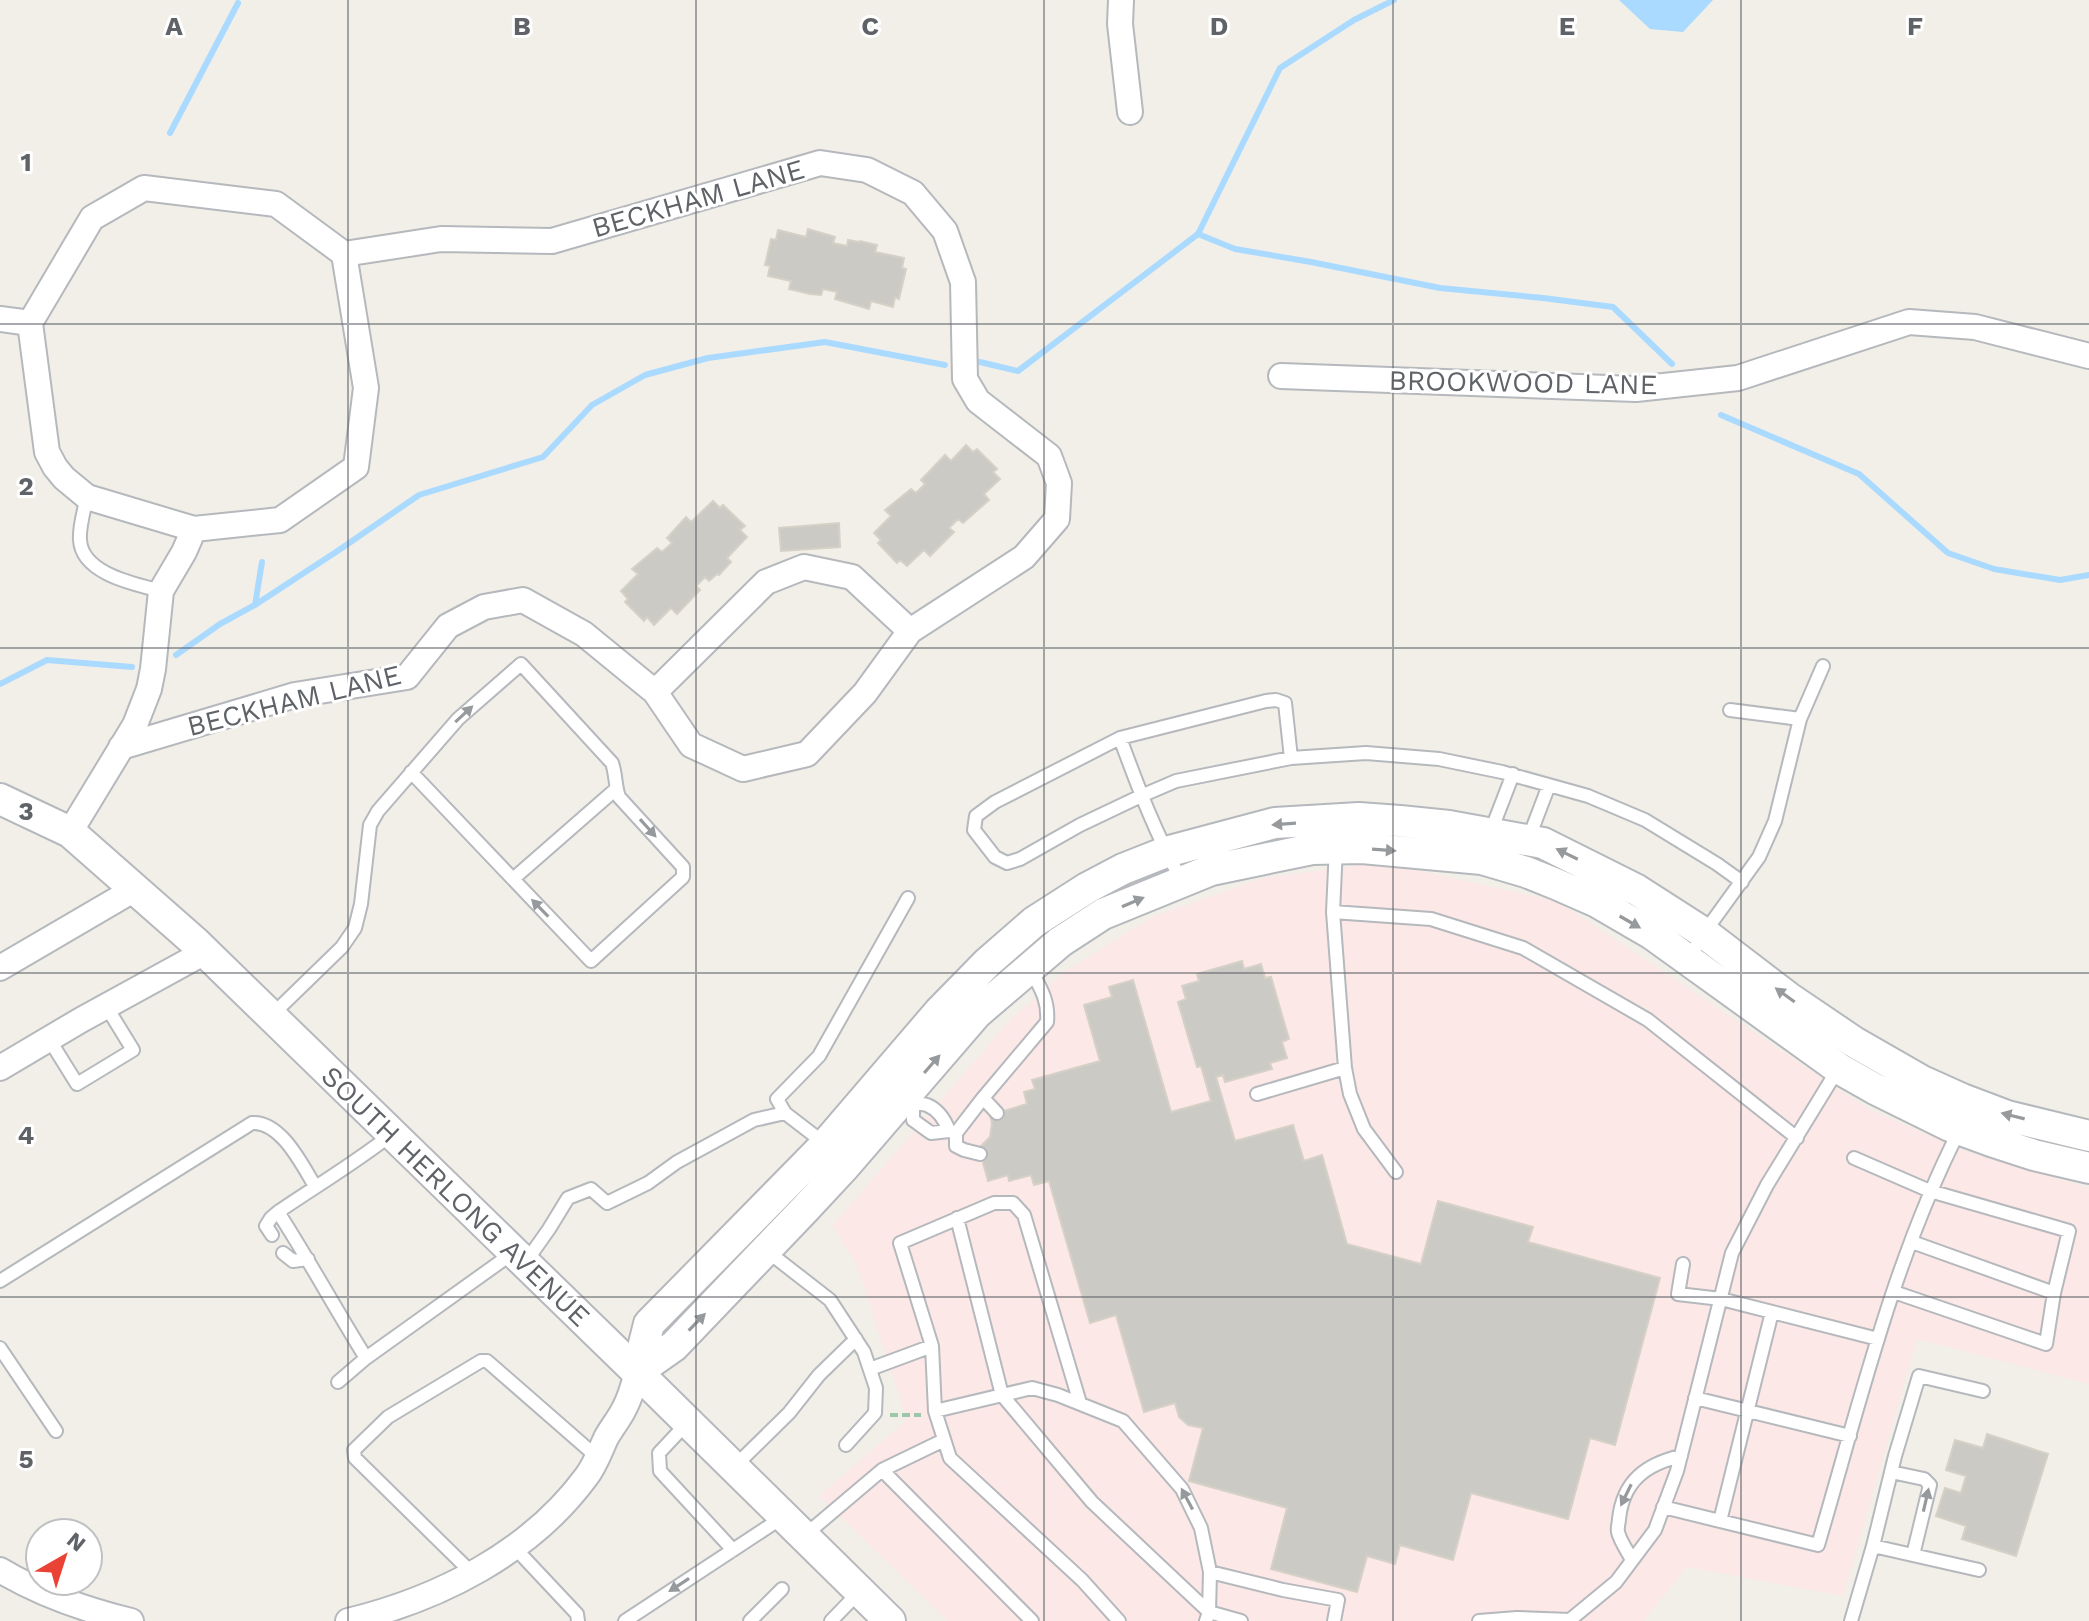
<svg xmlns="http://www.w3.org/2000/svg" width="2089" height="1621" viewBox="0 0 2089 1621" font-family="'Work Sans',sans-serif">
<rect width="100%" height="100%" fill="#f1efe8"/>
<path fill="#fce8e6" d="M1381,862L1559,902L1870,1110L1971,1153L2089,1188V1384L1917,1339L1843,1596L1687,1567L1643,1621H948L819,1496L907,1420L856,1263L832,1226L1012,1018L1064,972L1152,917L1263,878Z"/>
<path fill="#aadaff" d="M1619,0H1713L1683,32L1650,29Z"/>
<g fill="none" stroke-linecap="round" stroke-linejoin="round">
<path stroke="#aadaff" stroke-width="6" d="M170,133L238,3
M1198,234L1280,68L1354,20L1394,0
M980,362L1018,371L1198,234L1235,249L1311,262L1440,288L1543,298L1613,307L1672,364
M1721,415L1859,474L1948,553L1994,569L2060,580L2089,575
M255,605L262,562
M176,655L220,624L255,605L339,550L419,495L543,457L592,405L645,375L708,358L825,342L945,365
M0,684L47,660L132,667"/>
</g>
<path fill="#cccac5" stroke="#d6d1c6" stroke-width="2" d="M808,229L835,237L833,243L847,246L848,240L859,242L860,241L877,245L875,252L904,258L902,268L906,269L899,299L895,297L893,307L871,301L869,309L859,306L835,299L837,292L823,289L821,295L810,294L789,289L791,281L768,276L770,266L765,265L771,239L776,240L778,230L806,237Z
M966,445L973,452L977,449L997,469L993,472L1000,479L984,494L989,500L963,523L958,519L949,528L954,532L930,556L924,550L907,566L900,560L897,563L878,543L881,540L874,533L891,516L885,510L911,489L916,493L925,484L921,480L945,455L951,461Z
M713,501L720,508L723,505L745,526L740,530L747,537L727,558L731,562L719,575L717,574L709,581L705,577L696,586L700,590L677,614L671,608L654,625L647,617L644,621L625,602L628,599L621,591L638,574L632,569L657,548L662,552L672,543L667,538L686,517L691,522Z
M839,523L840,547L781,551L779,528Z
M1242,961L1244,969L1261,964L1265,978L1271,977L1289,1039L1282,1042L1287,1058L1270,1063L1272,1069L1225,1082L1223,1075L1216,1077L1235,1141L1293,1125L1304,1161L1322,1155L1347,1244L1421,1264L1438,1201L1533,1227L1528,1242L1660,1278L1615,1445L1590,1438L1568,1519L1471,1493L1453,1560L1400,1545L1395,1564L1367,1556L1357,1592L1271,1569L1287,1508L1189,1481L1203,1428L1188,1425L1179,1417L1175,1403L1144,1412L1116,1315L1090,1323L1049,1181L1034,1185L1031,1175L1009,1181L1008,1175L988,1181L979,1148L990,1137L992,1123L990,1115L1027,1104L1024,1092L1035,1089L1032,1080L1100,1061L1084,1005L1112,997L1109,987L1133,980L1171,1112L1211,1101L1201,1066L1197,1067L1178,1002L1186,999L1182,986L1199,981L1197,974Z
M1987,1434L2048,1454L2016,1556L1962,1539L1966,1526L1936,1516L1945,1488L1961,1493L1966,1476L1946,1470L1955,1440L1983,1448Z"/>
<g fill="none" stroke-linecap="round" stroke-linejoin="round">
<g stroke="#b5b8bc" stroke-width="16">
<path id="service" d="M87,497C84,511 79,526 80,540C82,574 135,584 161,591
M1730,710L1800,719
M1120,738C1138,787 1156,835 1182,881
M1291,758L1285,703L1276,700L1266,701L1120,738L995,802L976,816L974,830L995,857L1007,863L1020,859L1080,825L1141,796L1176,781L1291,758L1366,753L1439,759L1502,772L1588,796L1645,820L1717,864L1742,882
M1491,831L1513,774
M1528,840L1549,785
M1336,847L1333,912L1345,1068L1350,1094L1364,1129L1396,1172
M513,879L616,789
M1333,912L1431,919L1523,948L1648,1020L1797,1138
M1688,960L1704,933L1759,857L1775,821L1800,719L1823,666
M271,1016L342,947L355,928L361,904L370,825L378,811L458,719L521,664L612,763C616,774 615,786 619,797L683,867V877L591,961L411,772
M49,1039L77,1084L133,1050L106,1006
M1257,1094L1345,1068
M983,1098L1047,1022C1049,1000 1040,987 1030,969
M907,1101C916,1107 918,1102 927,1105C939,1110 945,1120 949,1131
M913,1105V1120L931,1133L949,1131L956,1133
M824,1143L785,1113L777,1099L819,1056L908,898
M980,1154L964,1150L956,1146V1133L983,1098L997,1113
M1854,1158L1930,1191L2069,1231L2054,1293L2046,1344L1894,1292
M957,1218L1002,1395L1092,1502L1209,1612
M272,1235L266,1226L271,1218L278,1212
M1912,1242L2054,1293
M767,1251L830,1300L864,1352L876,1388L875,1413L846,1445
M283,1253L293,1261L308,1259
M525,1263L549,1229L568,1198L591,1189L607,1203L648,1183L677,1162L754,1120L785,1113
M1683,1264L1678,1294L1721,1299L1878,1339
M0,1281L252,1123C281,1121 302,1165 315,1186
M932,1346L900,1243L994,1203H1013L1024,1215L1080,1403
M0,1348L56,1431
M366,1358C336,1310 309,1260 278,1212C316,1186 355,1163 392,1134
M870,1369L932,1346L935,1411L950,1458L1082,1580L1119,1621
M338,1382L366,1358L514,1252
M1695,1398L1850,1436
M935,1411L1032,1388L1058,1395L1123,1421L1182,1489L1201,1528L1210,1572L1209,1612
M688,1422L659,1453L660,1471L733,1550
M734,1467L789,1413L819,1375L856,1339
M882,1470L944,1440
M1891,1472L1924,1479L1930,1485L1913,1555
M1663,1507L1818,1545C1859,1406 1893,1261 1959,1131
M1720,1521L1772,1312
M804,1536L882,1470L1032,1621
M514,1547L577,1614L578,1621
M1632,1560C1628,1552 1620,1541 1618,1532C1617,1527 1619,1523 1619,1519C1623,1481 1646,1464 1681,1456
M1979,1570L1873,1546L1895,1456L1919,1376L1983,1391
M1210,1572L1283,1590L1338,1600L1334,1621
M473,1574L355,1458L354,1450L388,1417L481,1361H487L597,1457
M625,1621L783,1517
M750,1621L782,1589
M831,1621L860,1591
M1206,1621L1209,1612L1241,1621
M1479,1621L1517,1618L1570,1620L1616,1582L1655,1530L1677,1471L1732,1253L1767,1185L1838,1069
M1851,1621L1873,1546"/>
</g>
<g stroke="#b5b8bc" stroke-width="28">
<path id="minor" d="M1121,0L1120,24L1130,112
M144,188L276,204L344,254L366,388L356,467L280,520L194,529L87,497L64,478L55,467L47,452L30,323L92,218Z
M0,319L30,323
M1281,376L1636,389L1738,378L1909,322L1975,327L2089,356
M655,692L766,582L804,567L852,577L910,631
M121,747L295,695L407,677L448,626L484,607L523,600L584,634L655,692L691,745L743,769L807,754L865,693L910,631L1024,557L1057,519L1059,483L1049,456L978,401L965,379L963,282L945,231L913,193L867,170L820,163L552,241L441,239L344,254
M70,832L135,725L149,689L153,669L161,591L184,552L194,529
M0,968L135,889
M0,1068L81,1020L205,952
M0,1570C40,1594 86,1610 131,1621
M348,1621C439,1599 530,1553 586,1477C595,1466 600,1451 606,1438C612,1427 620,1418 625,1407C631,1396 634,1383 637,1372"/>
</g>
<g stroke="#b5b8bc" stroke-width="34">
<path id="tertiary" d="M0,799L70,832L195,942L637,1372L890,1621
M637,1372L649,1324L825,1145L939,1012L988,962L1034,922L1087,888L1123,869L1166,852L1275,823L1359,818L1400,821L1449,826L1543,843L1637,890L1704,933L1789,998L1854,1042L1922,1081L1962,1099L2007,1116L2089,1136
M637,1372L674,1346L806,1208L845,1166L977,1013L1060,942L1103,914L1211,870L1312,849L1362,848L1482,859L1526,872L1556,884L1597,902L1652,934L1838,1068L1875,1089L1950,1126L1991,1141L2034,1155L2089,1168"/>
</g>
<path stroke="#9cc7a9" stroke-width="4" stroke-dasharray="8 4" stroke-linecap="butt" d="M890,1415H921"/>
<use href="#service" stroke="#fff" stroke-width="12"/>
<use href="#minor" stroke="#fff" stroke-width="24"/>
<use href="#tertiary" stroke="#fff" stroke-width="30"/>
</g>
<defs><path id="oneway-solid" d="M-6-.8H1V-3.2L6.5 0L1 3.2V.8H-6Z" transform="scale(2)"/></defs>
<g fill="#979a9d">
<use href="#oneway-solid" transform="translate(464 714) rotate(-43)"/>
<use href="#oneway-solid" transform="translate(1284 824) rotate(176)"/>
<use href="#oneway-solid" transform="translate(648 828) rotate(48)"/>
<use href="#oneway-solid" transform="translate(1384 850) rotate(4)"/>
<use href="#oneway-solid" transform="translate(1567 854) rotate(-154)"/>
<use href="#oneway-solid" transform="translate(1133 902) rotate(-23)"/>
<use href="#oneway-solid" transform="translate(540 908) rotate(-134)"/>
<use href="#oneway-solid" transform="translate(1630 922) rotate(30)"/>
<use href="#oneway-solid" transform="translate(1785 995) rotate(-144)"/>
<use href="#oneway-solid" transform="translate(932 1064) rotate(-49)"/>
<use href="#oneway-solid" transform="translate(2013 1116) rotate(-166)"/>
<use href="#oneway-solid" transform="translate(697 1322) rotate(-46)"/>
<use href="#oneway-solid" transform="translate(1626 1495) rotate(116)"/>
<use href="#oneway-solid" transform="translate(1187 1499) rotate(-118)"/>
<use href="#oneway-solid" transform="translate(1926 1500) rotate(-77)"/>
<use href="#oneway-solid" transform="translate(679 1585) rotate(147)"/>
</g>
<path fill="none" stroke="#5f6368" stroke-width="2" stroke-opacity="0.55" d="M348,0V1621M696,0V1621M1044,0V1621M1393,0V1621M1741,0V1621M0,324H2089M0,648H2089M0,973H2089M0,1297H2089"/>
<g text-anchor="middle" stroke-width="6" stroke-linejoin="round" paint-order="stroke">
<g font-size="28" fill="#5f6368" stroke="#fff">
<text transform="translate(698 198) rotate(-16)" y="10">BECKHAM LANE</text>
<text transform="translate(1523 382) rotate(1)" y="10">BROOKWOOD LANE</text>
<text transform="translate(294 700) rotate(-14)" y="10">BECKHAM LANE</text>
<text transform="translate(456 1196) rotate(44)" y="10">SOUTH HERLONG AVENUE</text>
</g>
</g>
<g font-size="26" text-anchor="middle" font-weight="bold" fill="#5f6368" stroke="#fff" stroke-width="6" stroke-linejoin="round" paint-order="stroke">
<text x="174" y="35">A</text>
<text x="522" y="35">B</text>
<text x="870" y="35">C</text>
<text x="1219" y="35">D</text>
<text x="1567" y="35">E</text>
<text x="1915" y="35">F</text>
<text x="26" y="171">1</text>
<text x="26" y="495">2</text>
<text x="26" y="820">3</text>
<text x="26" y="1144">4</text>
<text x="26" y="1468">5</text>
</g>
<g transform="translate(64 1557) rotate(39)"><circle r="38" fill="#ffffff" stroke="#bfc1c3" stroke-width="2"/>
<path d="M0-6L14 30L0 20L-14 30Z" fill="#ea4335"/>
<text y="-12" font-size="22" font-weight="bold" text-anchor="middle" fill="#5f6368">N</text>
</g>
</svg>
